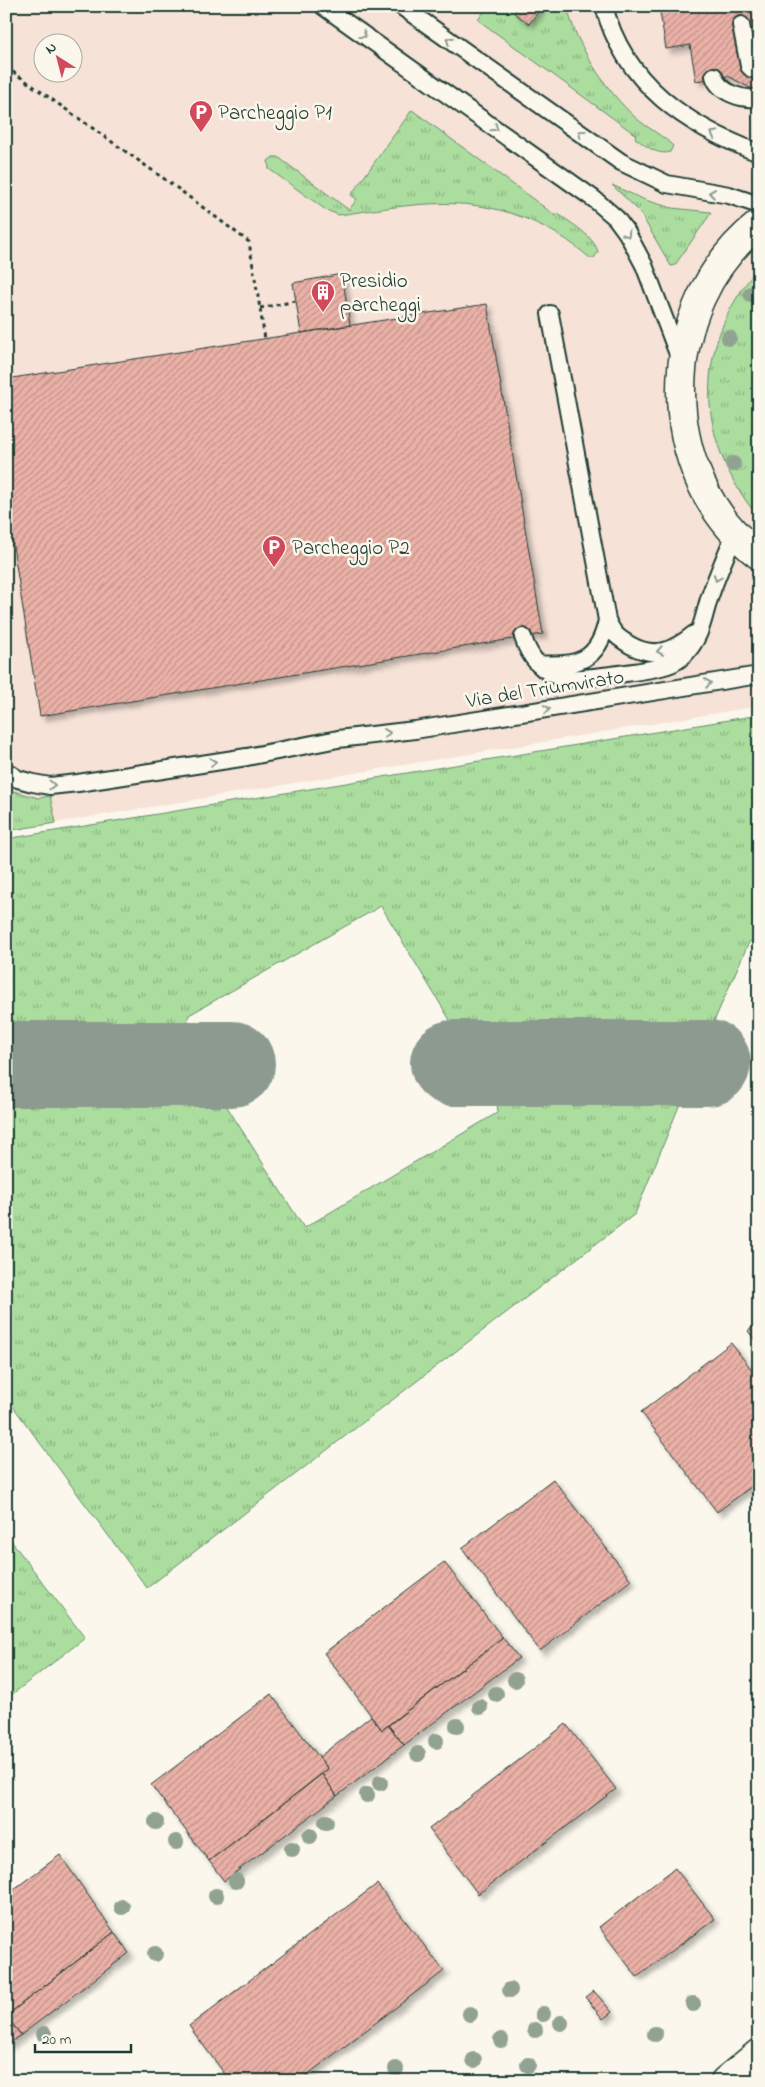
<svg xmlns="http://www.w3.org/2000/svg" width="765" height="2087" viewBox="0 0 765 2087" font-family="'Indie Flower',sans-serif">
<defs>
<pattern id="grass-tufts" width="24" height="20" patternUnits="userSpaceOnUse" patternTransform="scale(1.25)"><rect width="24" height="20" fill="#abdd9f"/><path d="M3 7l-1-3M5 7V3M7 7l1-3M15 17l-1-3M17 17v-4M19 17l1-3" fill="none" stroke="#8bb482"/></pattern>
<pattern id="building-hatch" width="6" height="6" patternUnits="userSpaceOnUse" patternTransform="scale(1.25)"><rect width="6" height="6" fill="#ebb1a7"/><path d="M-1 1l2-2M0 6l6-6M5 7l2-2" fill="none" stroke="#be9189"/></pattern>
<filter id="shadow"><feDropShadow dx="4.5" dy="4.5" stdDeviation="2.5" flood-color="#0004"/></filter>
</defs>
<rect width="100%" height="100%" fill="#fbf7ec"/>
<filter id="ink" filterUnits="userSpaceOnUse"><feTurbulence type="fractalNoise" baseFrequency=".02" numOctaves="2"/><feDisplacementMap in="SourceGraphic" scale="10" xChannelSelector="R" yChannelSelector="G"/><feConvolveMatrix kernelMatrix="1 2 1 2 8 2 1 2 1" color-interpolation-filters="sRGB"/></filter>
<g filter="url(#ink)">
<path fill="#f6e2d7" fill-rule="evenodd" d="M6,6H759V706L6,831ZM42,42H72V72H42Z"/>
<path fill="url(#grass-tufts)" stroke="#658d6a" d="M488,6H567C575,44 607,92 636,118C646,127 665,137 673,146L670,152C657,156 645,145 635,138L636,135L478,20Z
M412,110L556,216L558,214C571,223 594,236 598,252L594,258H590C580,250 571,242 559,235C482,190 422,203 339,215L326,210L269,169L268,161L273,157H278L349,210L357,199L351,195Z
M612,185L645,200L672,208L710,212L711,213L675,265L671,266L639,211Z
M759,267V518C694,439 692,346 759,267Z
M759,715V938L749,942L707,1037L459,1035L381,906L189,1015L182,1035L6,1034V839Z
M6,789L38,798L50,796L56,823L6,831Z
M686,1089L635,1214L147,1588L6,1397V1092L217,1091L304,1228L497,1113L499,1093Z
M6,1534L85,1638L6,1699Z"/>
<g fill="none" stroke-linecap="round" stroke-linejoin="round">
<path stroke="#8d9a90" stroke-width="86" d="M453,1063H708
M6,1064H232"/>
</g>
<path fill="url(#building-hatch)" stroke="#1f3d34" filter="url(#shadow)" d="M519,6H538L541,8L529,24L514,13Z
M659,6H759V88L752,89L728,76L696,81L690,45L666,49Z
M342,274L350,325L301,333L293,283Z
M487,304L543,634L40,716L6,502V379Z
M759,1322V1345L748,1331Z
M731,1343L759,1379V1481L717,1512L641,1412Z
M553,1479L631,1580L540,1651L462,1548Z
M444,1562L503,1638L382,1730L324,1653Z
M503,1638L519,1658L404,1745L388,1725Z
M271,1694L328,1769L209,1861L151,1785Z
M371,1716L382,1730L388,1725L404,1745L337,1796L322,1774L328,1769L319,1757Z
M566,1724L616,1789L478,1894L429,1829Z
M322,1774L337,1796L224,1881L209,1861Z
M60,1855L114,1932L6,2016V1895Z
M675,1868L715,1919L637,1977L599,1927Z
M377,1884L444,1971L299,2081H230L189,2026Z
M114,1932L129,1953L21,2035L6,2016Z
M594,1991L612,2012L603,2019L585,1997Z
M6,2016L21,2035L6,2046Z"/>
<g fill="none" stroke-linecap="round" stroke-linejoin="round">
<g stroke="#1f3d34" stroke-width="20">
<path id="lane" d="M323,6L532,155L594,199L616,218L627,233L644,265L681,362
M401,6L621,162L667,184L729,195L759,205
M604,6C624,84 687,126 759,153
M741,25L749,66L752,69L759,71
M714,76C719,93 744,101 759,97
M550,314L607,620
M523,637C529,657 542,673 563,678C575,681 655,670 668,665C674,663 680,659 684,655C703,636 703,615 711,593C718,573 727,553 735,533
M538,664C577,667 599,661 607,620C613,634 617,637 630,645C655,659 673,651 694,634
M6,771L18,779L33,783L50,786L78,783L247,757L338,739L415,730L759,675"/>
</g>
<g stroke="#1f3d34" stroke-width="31">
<path id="street" d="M759,224C656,304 654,476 759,555
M725,2081L759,2053"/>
</g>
<path stroke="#1f3d34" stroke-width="3" stroke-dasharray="4 4" stroke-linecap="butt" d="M6,67L173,185L249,242L265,339
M260,308L296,301"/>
<use href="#lane" stroke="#fbf7ec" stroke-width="16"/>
<use href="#street" stroke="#fbf7ec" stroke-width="28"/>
</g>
<g fill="#91a292">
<circle cx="751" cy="294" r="8"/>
<circle cx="729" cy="338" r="8"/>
<circle cx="733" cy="464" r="8"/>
<circle cx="515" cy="1680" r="8"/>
<circle cx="496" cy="1694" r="8"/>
<circle cx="480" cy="1707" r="8"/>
<circle cx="457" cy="1726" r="8"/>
<circle cx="436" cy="1741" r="8"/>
<circle cx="418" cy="1754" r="8"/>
<circle cx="380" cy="1783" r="8"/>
<circle cx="367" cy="1795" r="8"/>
<circle cx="156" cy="1822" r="8"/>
<circle cx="326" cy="1822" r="8"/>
<circle cx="310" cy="1836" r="8"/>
<circle cx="176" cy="1842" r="8"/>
<circle cx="292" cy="1849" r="8"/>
<circle cx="236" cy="1881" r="8"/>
<circle cx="216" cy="1896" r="8"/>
<circle cx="122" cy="1907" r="8"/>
<circle cx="155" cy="1954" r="8"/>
<circle cx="510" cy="1990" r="8"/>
<circle cx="693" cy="2004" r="8"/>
<circle cx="470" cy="2014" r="8"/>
<circle cx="543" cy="2014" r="8"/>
<circle cx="561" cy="2023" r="8"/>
<circle cx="535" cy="2030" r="8"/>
<circle cx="44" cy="2034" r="8"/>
<circle cx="655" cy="2034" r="8"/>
<circle cx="501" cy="2040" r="8"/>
<circle cx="474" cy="2060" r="8"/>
<circle cx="528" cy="2065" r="8"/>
<circle cx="396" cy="2069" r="8"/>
</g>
<defs><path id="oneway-chevron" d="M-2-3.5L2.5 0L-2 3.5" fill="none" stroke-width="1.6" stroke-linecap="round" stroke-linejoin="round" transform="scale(1.25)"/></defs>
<g stroke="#8d9a90">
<use href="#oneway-chevron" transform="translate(363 35) rotate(36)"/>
<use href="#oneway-chevron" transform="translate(449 40) rotate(-145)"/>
<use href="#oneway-chevron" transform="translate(495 128) rotate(35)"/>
<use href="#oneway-chevron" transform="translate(581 133) rotate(-144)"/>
<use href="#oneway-chevron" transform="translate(714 134) rotate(-152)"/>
<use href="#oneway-chevron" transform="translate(712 193) rotate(-172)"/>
<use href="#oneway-chevron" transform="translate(627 234) rotate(58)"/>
<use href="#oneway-chevron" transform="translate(717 578) rotate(112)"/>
<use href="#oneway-chevron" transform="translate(660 651) rotate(170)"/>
<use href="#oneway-chevron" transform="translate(708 683) rotate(-9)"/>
<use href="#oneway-chevron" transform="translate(547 709) rotate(-9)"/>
<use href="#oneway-chevron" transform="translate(387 733) rotate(-7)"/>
<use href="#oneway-chevron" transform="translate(213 762) rotate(-9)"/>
<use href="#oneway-chevron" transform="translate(52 785) rotate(1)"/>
</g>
</g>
<defs>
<g id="parking-pin" transform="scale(1.25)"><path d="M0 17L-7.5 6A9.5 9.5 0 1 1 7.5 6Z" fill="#d1495b" stroke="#fbf7ec"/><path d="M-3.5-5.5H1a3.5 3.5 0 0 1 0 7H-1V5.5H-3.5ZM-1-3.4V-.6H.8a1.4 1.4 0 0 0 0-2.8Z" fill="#fff"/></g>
<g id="building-pin" transform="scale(1.25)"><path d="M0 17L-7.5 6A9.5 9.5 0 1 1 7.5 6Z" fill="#d1495b" stroke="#fbf7ec"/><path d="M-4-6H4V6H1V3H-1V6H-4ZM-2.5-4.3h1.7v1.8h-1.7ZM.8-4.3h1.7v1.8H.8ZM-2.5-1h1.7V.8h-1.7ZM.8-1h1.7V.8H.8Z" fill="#fff"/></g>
</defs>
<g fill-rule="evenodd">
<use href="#parking-pin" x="201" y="112"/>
<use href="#building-pin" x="323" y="292"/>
<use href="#parking-pin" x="274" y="547"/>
</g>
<g text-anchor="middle" stroke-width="5" stroke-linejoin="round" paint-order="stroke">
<g font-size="21" fill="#1f3d34" stroke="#fbf7ec" text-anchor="start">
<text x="218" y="119">Parcheggio P1</text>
<text x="340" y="287">Presidio<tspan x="340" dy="24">parcheggi</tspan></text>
<text x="292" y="554">Parcheggio P2</text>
</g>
<g font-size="21" fill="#1f3d34" stroke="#fbf7ec">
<text transform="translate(545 688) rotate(-9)" y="7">Via del Triumvirato</text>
</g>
</g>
<rect width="765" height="2087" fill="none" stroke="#fbf7ec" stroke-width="25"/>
<rect x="12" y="12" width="740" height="2062" fill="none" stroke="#1f3d34" stroke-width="2" filter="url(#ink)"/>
<g transform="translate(58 58) rotate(324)"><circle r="24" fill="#fbf7ec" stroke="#a3ada2"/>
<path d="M0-4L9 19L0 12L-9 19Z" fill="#d1495b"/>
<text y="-8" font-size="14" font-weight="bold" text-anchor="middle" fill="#1f3d34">N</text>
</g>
<path d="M35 2044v8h96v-8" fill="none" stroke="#1f3d34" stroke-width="2.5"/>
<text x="42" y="2044" font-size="15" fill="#1f3d34" stroke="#fbf7ec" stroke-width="4" paint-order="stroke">20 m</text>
</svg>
